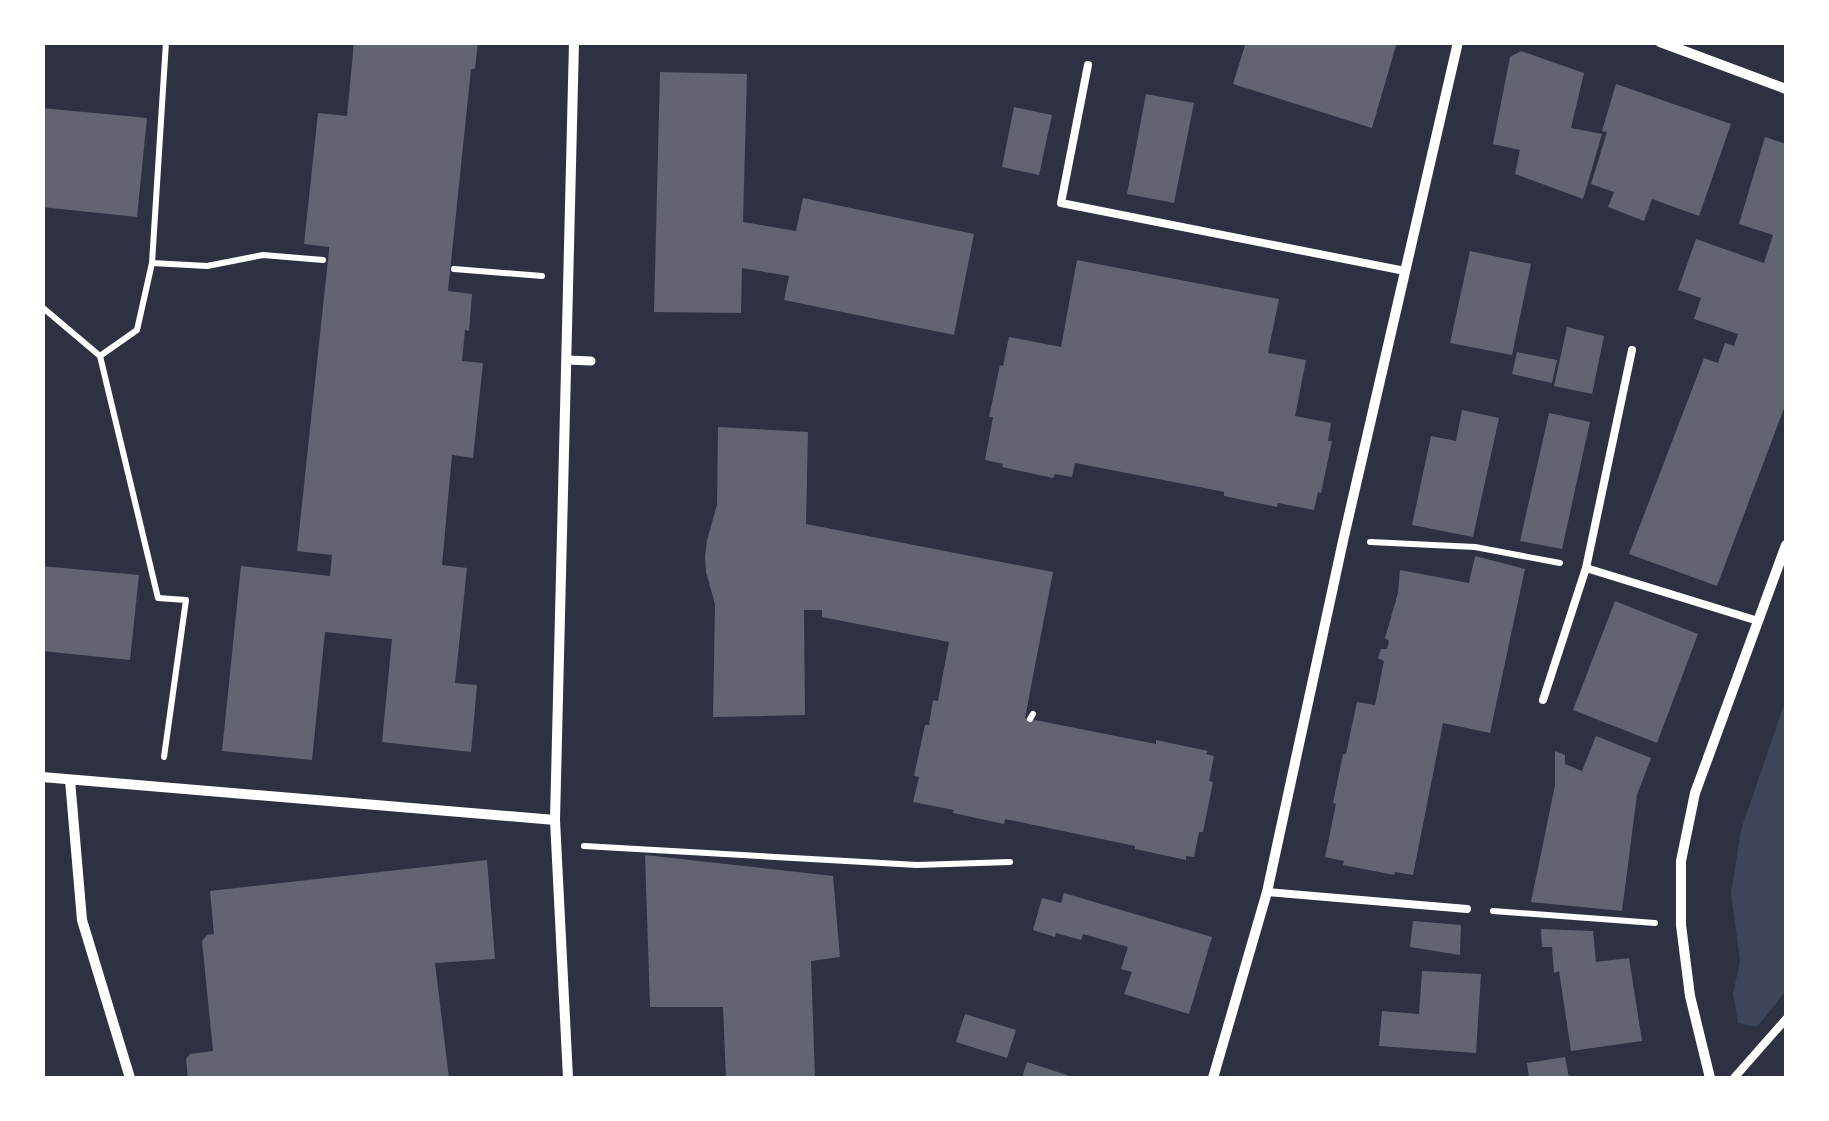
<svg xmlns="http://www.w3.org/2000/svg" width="1829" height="1121" viewBox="0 0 1829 1121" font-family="'Open Sans',sans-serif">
<rect width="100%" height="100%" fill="#2d3142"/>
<path fill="#3c4559" d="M1786,699V991L1757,1027L1738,1023L1733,994L1740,961L1731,893L1741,830Z"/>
<path fill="#626471" d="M354,42H478L475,69H471L448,291L472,294L469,331L465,330L462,361L483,363L473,458L452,455L442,565L467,568L455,683L477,685L471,752L382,742L392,639L325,632L312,760L222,751L241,566L330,576L332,555L297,551L329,250V247L304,244L318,113L347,116Z
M1246,42H1397L1372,128L1233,84Z
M1521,51L1584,73L1571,128L1602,134L1583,199L1515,174L1520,150L1493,144L1510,57Z
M660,72L747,74L743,222L796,231L803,198L974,234L954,335L784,300L789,276L742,268L741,313L654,312Z
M1616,84L1731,124L1699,216L1652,199L1644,221L1608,207L1614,192L1591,184L1607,132L1602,131Z
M1146,94L1194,103L1174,203L1127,194Z
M1014,107L1052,115L1039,175L1002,167Z
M42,108L147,118L137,217L42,207Z
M1765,137L1786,144V403L1717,586L1629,554L1704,358L1718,363L1725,343L1734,346L1738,334L1694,319L1701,298L1678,290L1696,239L1764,263L1773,235L1739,224Z
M1470,251L1531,264L1512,355L1450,343Z
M1077,260L1279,299L1268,353L1306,360L1295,416L1331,423L1328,441H1332L1321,493L1318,492L1314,510L1278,503L1277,507L1224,496V492L1210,489L1075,463L1072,477L1055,474L1053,478L1002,467L1003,464L985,460L993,417H989L1000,365L1003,366L1009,337L1061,347Z
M1567,327L1604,336L1592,394L1554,386Z
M1517,352L1557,360L1552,383L1512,374Z
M1462,410L1499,418L1473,537L1412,525L1431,436L1456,441Z
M1549,413L1590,422L1562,549L1520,541Z
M718,427L808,432L806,524L1053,572L1025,718L1156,744V740L1208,751L1206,754L1214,756L1209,781L1213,782L1203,832H1199L1194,857L1186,856V860L1135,849V846L1005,819L1004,824L953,813L954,810L913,802L919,777L914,776L925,725H929L933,700L938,701L949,642L822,617V610H804L805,715L713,717L715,604L706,572L705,557L707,540L717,505Z
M1475,556L1525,569L1490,733L1443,723L1413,875L1395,872L1394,875L1343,865L1344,861L1325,857L1336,804L1333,803L1343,754H1346L1357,702L1375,705L1384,661L1378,658L1381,649H1387L1389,641L1385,638L1398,593L1400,570L1469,583Z
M42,566L139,575L130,660L42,651Z
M1615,601L1698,634L1657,743L1573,710Z
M1596,736L1651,758L1637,795L1622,911L1531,902L1555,785V751L1565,755V764L1582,771Z
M645,855L833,876L840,957L811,961L815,1078H726L723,1007H650Z
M487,860L495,959L435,963L449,1078H188L186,1059L190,1054L213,1051L202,941L207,935L214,934L210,891Z
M1064,893L1212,937L1189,1014L1124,994L1132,972L1121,969L1128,947L1083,934L1081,940L1056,933L1055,937L1033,930L1042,898L1061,903Z
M1413,921L1461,925L1460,955L1410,947Z
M1541,929L1593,931L1596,962L1629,958L1642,1041L1571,1051L1559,971L1554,973L1552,947H1542Z
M1422,971L1481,974L1476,1053L1379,1046L1382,1011L1419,1014Z
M965,1014L1016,1030L1007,1058L956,1042Z
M1565,1057L1569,1078H1529L1527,1063Z
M1027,1062L1076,1078H1022Z"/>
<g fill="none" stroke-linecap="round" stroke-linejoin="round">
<path stroke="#fff" stroke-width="6" d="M152,263L207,266L263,255L323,260
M454,269L542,276
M42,307L100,356L158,598L186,600L164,757
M100,356L137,330L152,263L166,42
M1370,542L1475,547L1560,563
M1030,719L1033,714
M584,846L917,865L1010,862
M1493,911L1655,923"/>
<path stroke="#fff" stroke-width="8" d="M1088,65L1061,203L1405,271
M1586,568L1758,621
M1543,700L1586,568L1632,350
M1267,892L1467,909
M1734,1078L1786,1019"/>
<path stroke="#fff" stroke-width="9" d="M567,360L591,361"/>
<path stroke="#fff" stroke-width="10" d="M1660,42L1786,89
M42,777L555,820
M70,780L82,920L130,1078
M568,1078L555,820L574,42
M1213,1078L1267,892L1343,541L1458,42
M1710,1078L1690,996L1681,925V861L1695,793L1786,545"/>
</g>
<rect width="1829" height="1121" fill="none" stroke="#ffffff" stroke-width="90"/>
</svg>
